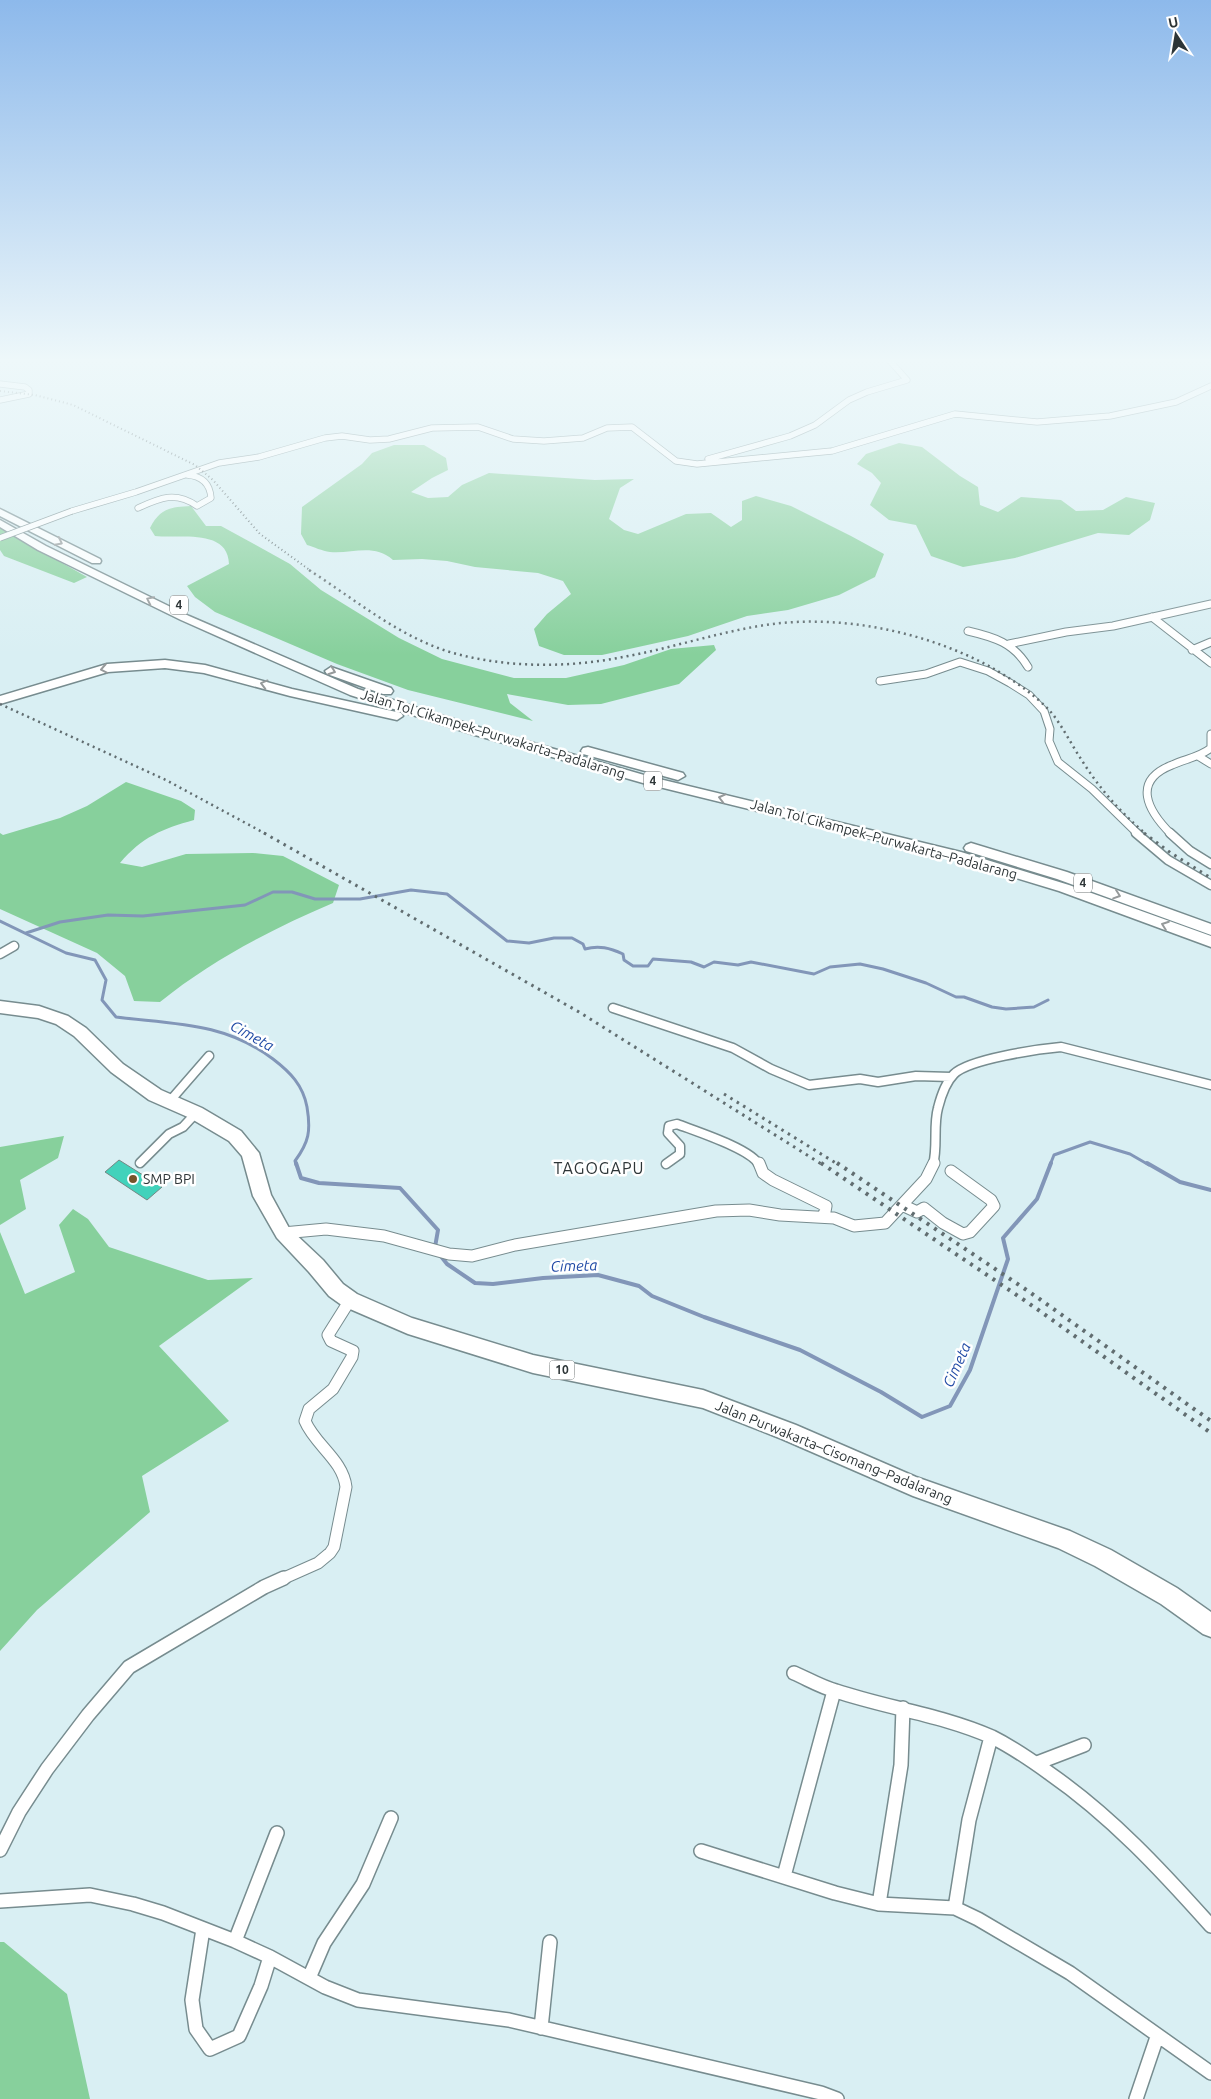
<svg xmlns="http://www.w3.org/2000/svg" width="1211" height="2099" viewBox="0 0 1211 2099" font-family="Ubuntu,sans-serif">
<rect width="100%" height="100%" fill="#d9eff3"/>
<path fill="#87d09c" d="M899,443L922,447L960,476L978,487L980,505L998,512L1021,497L1061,500L1076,511L1103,510L1126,497L1155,503L1150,520L1129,535L1098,533L1015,558L963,567L931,556L916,525L889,520L870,505L881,483L872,473L857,464L866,454Z
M394,445H424L446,458L448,470L432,478L411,492L428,498L448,497L462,485L489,473L595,480L634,479L620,488L609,519L624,530L638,534L686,514L711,513L731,527L742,520V501L756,496L791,506L851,536L884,554L875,577L839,595L788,610L747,616L688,636L602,655H564L539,646L534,629L547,614L571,594L563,581L538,573L475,567L447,561L422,559L393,560C374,543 352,554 330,552C322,551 314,547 307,545L301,534L302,507L362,464L372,453Z
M191,506L206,526H221L254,544L290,564L321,590L399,638L442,659L514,678H566L624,665L671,649L714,645L716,650L679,684L601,704L568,705L507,694L510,703L533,721L408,690L337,664L215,612L195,597L187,586L229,564C228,528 179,539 155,536L150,528C160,508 171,507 191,506Z
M0,528L87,577L74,583L4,556L0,550Z
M126,782L181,801L195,810L194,820C162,829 142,837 120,863L142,867L186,854L253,853L283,856L339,885L333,903C272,929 212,960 160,1002L134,1001L125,976L97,953L0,909V833L3,835L60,818L87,806Z
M64,1136L58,1158L20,1180L26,1209L0,1225V1147Z
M73,1209L88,1219L109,1247L208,1280L253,1278L159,1346L229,1421L142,1476L150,1512L37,1610L0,1651V1232L25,1294L75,1272L59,1225Z
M0,1942H4L67,1994L90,2099H0Z"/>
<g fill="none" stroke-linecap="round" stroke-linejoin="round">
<path stroke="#8296b8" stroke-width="3" d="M0,921L66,953L95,960L106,980L102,1000L116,1017C173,1024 224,1022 273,1059C290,1072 303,1085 307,1107C311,1131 309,1142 295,1161L296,1165
M26,933L60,922L108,915L143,916L245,905L273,892H292L315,899H360L411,890L447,894L507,941L529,943L554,938H572L583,944L585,949C599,945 610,948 623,954L624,960L633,966H648L653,959L691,962L704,967L714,962L738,965L751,962L814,974L830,967L860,964L883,969L926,983L956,997H964L992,1007L1006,1009L1034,1007L1048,1000
M1050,1165L1054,1155L1090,1142L1130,1154L1149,1165"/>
<path stroke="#8296b8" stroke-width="4" d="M296,1163L301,1178L319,1183L400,1188L438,1230L435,1247
M1147,1163L1180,1182L1211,1190
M440,1255L447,1264L475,1283L493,1284L543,1278L598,1275L639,1286L652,1296L704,1317L800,1350L881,1392L922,1417L950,1406L970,1370L1008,1259L1003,1238L1037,1199L1051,1163"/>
</g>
<path fill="#42d2bb" stroke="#738783" d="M119,1160L162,1187L147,1200L105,1172Z"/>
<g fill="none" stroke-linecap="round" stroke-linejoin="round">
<g stroke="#778c8f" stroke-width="7">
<path id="street-far4" d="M0,384L25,387L29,390V394L0,400
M708,459L790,436L815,425L849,400L867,392L907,380L890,361
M138,508C160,498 175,491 197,506L211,498C210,483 201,476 187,475
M72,511L136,492L219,463L259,457L325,438L342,436L370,440L389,439L432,428L478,427L513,439L544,441L583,438L607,428L632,427L676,461L697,464L832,451L955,414L1037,422L1110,416L1176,402L1211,386"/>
</g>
<g stroke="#778c8f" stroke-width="9">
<path id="street-far3" d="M1152,617L1211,663
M968,631C994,637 1014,643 1028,667
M1009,644L1066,632L1113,626L1211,604
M1192,650L1211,642
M880,681L926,674L960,662L988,671L1010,683L1029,695L1044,711L1050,729L1049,741L1058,762L1092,789L1138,834
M1198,756L1211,764
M1171,834C1148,811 1131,781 1172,765C1185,759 1200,757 1211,748V734"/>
</g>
<g stroke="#778c8f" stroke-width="11">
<path id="street-far2" d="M1136,833L1168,860L1211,885
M1170,833L1190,851L1211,864
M0,954L14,946
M613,1008L733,1048L771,1069L809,1085L860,1079L878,1082L916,1076L951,1077
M169,1102L209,1056
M140,1163L169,1134L183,1127L196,1113
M666,1164L680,1154V1146L668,1133L669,1126L677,1124C695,1131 752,1149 759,1165
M933,1165C938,1146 933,1126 938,1108C941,1096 945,1083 954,1074C969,1059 1039,1049 1061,1047L1211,1085"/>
</g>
<g stroke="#778c8f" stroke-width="13">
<path id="street-far1" d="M759,1163L763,1173L773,1180L826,1206L824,1217
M902,1205L917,1212L924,1208L943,1223L963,1234L970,1232L994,1206L991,1200L951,1171
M283,1233L326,1229L384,1236L449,1254L472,1256L515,1245L716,1211L749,1210L780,1215L834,1218L854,1226L885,1223L926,1179L934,1163
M282,1579L318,1563L330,1553L334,1547L346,1487C343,1460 315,1445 305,1421L309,1409L333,1389L352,1357L353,1351L331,1341L328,1335L350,1300"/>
</g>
<g stroke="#778c8f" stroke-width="16">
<path id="street" d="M794,1673C808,1679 821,1687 836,1691C887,1708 942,1715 992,1737C1012,1747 1031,1760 1049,1773C1111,1816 1161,1870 1211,1926
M1037,1763L1084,1745
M0,1850L19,1812L47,1769L88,1715L129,1667L264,1587L284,1578
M701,1851L835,1893L879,1904L955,1908L978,1919L1070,1973L1211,2073
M784,1876L834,1691
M0,1901L90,1895L133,1904L163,1913L235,1941L270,1957L325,1987L358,2000L509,2020L821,2093L837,2099
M879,1904L901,1765L903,1708
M955,1908L969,1820L991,1737
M203,1929L192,2000L196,2029L210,2049L239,2036L261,1986L270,1957
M235,1941L277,1833
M309,1978L324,1943L363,1884L391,1818
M541,2028L550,1942
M1136,2099L1157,2037"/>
</g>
<g stroke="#778c8f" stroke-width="3">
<path id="highway" d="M0,509L100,559L101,561L100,563H92L0,516Z
M0,520L46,546L189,616L358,689L485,729L651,777L961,852L1069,885L1211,936V947L1059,891L953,859L643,783L475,735L350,695L181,620L38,550L0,527Z
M165,660L205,665L292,689L401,713L403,716L397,720L290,696L204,673L165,668L108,672L0,704V696L107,664Z
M331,667L391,688L393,691L391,694H383L327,674L325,671Z
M588,747L683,773L685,776L678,780L583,754L581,751L583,748Z
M971,843L1067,872L1211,924V935L1057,879L966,851L964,848L966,845Z
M0,1001L39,1006L68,1016L86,1028L123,1064L161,1090L202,1108L241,1131L259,1153L271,1195L289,1228L323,1260L343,1284L357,1294L412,1318L533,1355L703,1390L796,1425L916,1477L1070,1531L1111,1550L1177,1588L1211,1612V1637L1203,1634L1161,1604L1095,1566L1058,1548L913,1496L782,1439L703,1408L533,1373L408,1334L343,1306L329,1296L309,1272L277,1238L253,1196L242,1156L229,1141L190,1118L149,1100L111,1072L74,1036L56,1024L38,1018L0,1013Z"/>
</g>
<use href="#street-far4" stroke="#fff" stroke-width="5.5"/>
<use href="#street-far3" stroke="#fff" stroke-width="7"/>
<use href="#street-far2" stroke="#fff" stroke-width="8"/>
<use href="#street-far1" stroke="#fff" stroke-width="11"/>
<use href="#street" stroke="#fff" stroke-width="13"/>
<use href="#highway" fill="#fff" fill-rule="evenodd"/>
<path stroke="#616d70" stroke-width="2" stroke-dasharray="1 3" stroke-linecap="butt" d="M0,391L35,395L73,405L195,465L213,480L260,534L311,571"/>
<path stroke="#616d70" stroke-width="2.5" stroke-dasharray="2 4" stroke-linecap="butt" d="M309,570C356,600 399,637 453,653C508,668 568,668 623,657C673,648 721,631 772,624C844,615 925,632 989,666C1010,678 1033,693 1050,711C1062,725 1071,744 1081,759C1099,788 1120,812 1146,834
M0,704L166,780L266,834"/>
<path stroke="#616d70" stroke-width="3" stroke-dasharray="2.5 5" stroke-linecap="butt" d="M264,833L579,1012L823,1165
M1144,833L1171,853L1211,878
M724,1094L839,1165"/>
<path stroke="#616d70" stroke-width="4" stroke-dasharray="3 6" stroke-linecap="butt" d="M821,1163L1027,1302L1211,1433
M837,1163L1031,1293L1211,1421"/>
<g stroke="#778c8f" stroke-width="7" stroke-linecap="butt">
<path id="street-bridge" d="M0,538L72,511"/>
</g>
<use href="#street-bridge" stroke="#fff" stroke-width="5.5"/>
</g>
<defs><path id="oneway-chevron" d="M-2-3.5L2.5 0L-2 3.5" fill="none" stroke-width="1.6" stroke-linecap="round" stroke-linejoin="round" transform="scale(1.25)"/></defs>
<g stroke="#969a9b">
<use href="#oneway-chevron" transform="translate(59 542) rotate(27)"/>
<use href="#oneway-chevron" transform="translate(150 600) rotate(-154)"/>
<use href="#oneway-chevron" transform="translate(104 669) rotate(169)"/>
<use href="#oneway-chevron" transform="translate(332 671) rotate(20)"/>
<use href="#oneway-chevron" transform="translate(264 684) rotate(-165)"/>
<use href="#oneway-chevron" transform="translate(722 798) rotate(-166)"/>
<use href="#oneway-chevron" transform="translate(1117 895) rotate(19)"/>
<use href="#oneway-chevron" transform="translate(1165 925) rotate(-160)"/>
</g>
<linearGradient id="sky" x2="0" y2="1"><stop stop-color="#8db9eb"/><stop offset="0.55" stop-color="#eef8fa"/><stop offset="1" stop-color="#eef8fa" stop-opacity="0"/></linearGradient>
<rect width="1211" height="655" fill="url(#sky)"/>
<circle fill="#75532a" stroke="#fff" stroke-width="2" cx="133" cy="1179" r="5"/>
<g text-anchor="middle" stroke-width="5" stroke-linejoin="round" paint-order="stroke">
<g fill="#fff" stroke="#6c7273" stroke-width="1">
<rect x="170" y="595.5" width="18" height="19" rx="4"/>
<rect x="644" y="771.5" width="18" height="19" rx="4"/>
<rect x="1074" y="873.5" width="18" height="19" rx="4"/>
<rect x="549.5" y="1360.5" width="25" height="19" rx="4"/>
</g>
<g font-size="12" font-weight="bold" fill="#2d3537">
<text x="179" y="609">4</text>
<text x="653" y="785">4</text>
<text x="1083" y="887">4</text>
<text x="562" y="1374">10</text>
</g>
<g font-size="14" fill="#2d3537" stroke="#fff">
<text transform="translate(493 734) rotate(17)" y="5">Jalan Tol Cikampek–Purwakarta–Padalarang</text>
<text transform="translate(884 839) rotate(15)" y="5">Jalan Tol Cikampek–Purwakarta–Padalarang</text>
<text transform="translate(834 1452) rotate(22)" y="5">Jalan Purwakarta–Cisomang–Padalarang</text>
</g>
<g font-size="14" fill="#2d3537" stroke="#fff" text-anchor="start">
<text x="143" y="1184">SMP BPI</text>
</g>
<g font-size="15" font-style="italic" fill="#204aa5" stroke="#fff">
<text transform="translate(252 1036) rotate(29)" y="5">Cimeta</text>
<text transform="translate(574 1266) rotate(-2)" y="5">Cimeta</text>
<text transform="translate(957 1365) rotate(-66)" y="5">Cimeta</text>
</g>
<g font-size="16" letter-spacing="1" fill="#2d3537" stroke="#fff">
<text x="599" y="1174">TAGOGAPU</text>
</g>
</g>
<g transform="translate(1176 35) rotate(348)" stroke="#ffffff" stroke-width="4" paint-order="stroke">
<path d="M0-4L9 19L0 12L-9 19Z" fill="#2d3537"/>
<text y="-8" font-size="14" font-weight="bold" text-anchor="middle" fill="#2d3537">U</text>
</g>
</svg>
